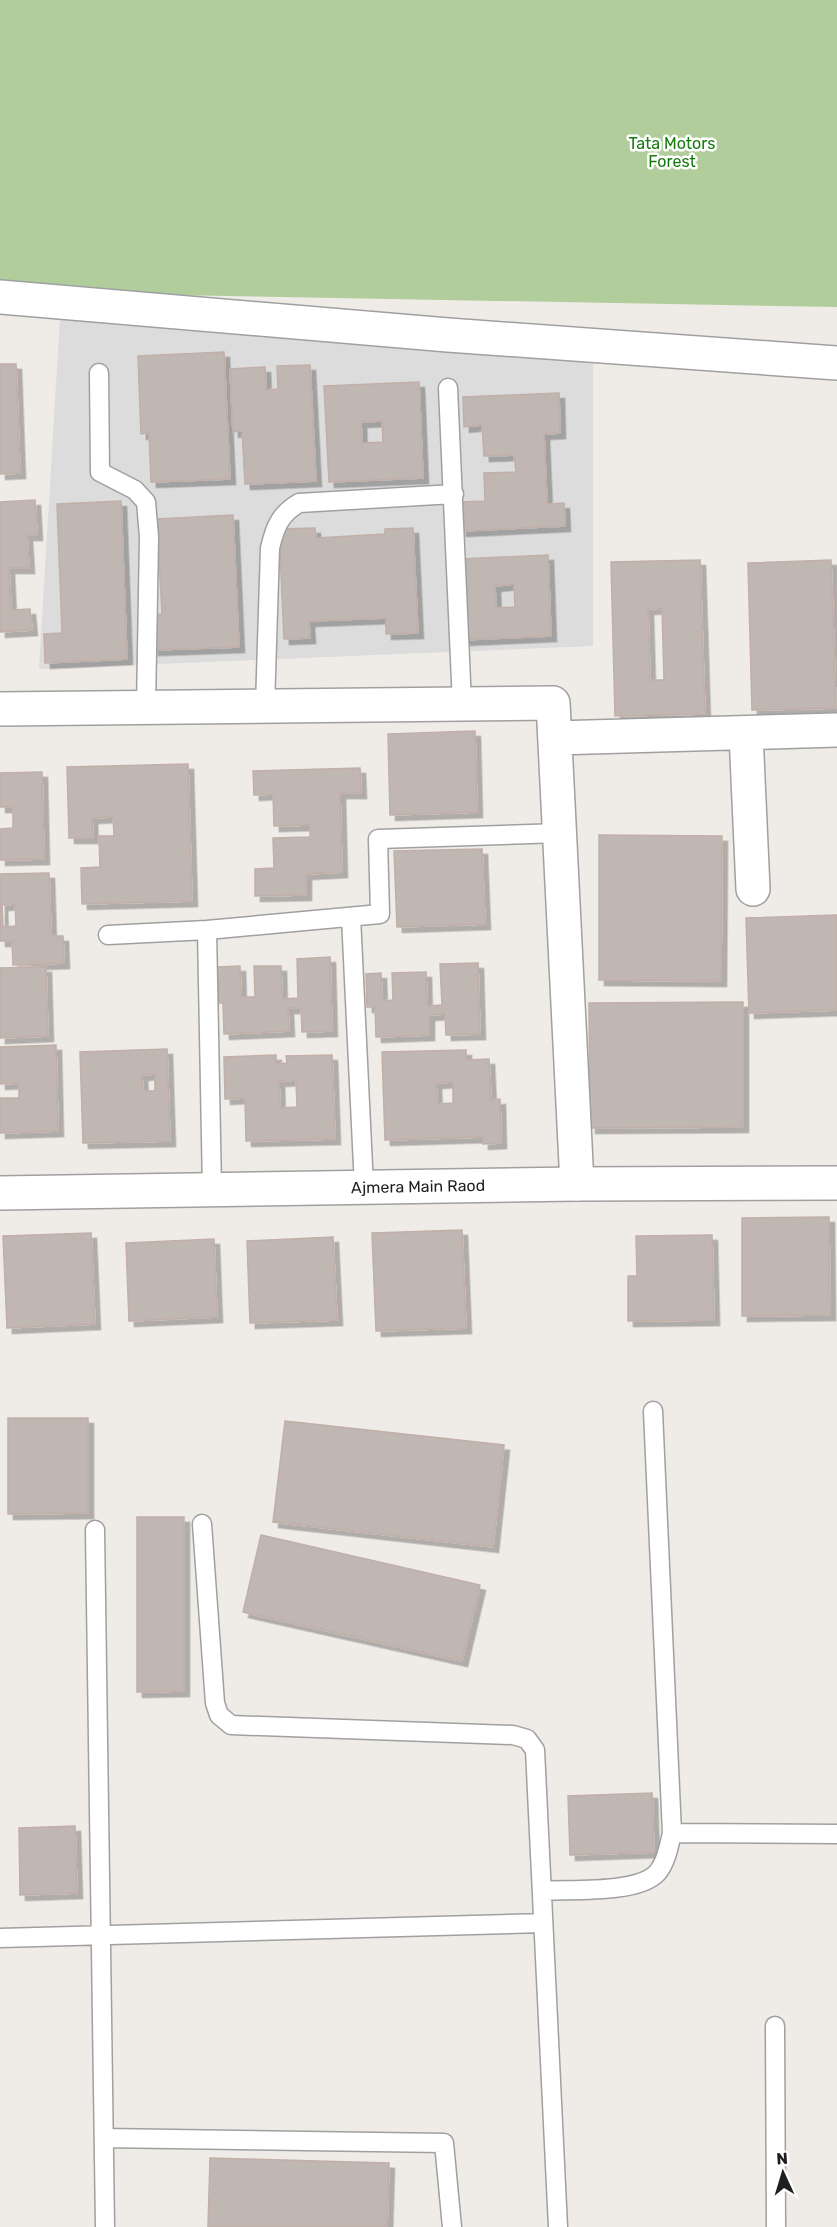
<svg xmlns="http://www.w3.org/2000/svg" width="837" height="2227" viewBox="0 0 837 2227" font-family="Rubik,sans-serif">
<defs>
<filter id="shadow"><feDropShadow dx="5.5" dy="5.5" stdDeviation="0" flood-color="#0004"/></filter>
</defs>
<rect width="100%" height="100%" fill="#efebe6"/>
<path fill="#dddcdc" d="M60,317L593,361V646L39,669Z"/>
<path fill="#b2cd9c" d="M0,0H837V307L0,292Z"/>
<path fill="#c0b6b2" stroke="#c1afa8" stroke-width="1.5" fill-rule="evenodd" filter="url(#shadow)" d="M224,352L230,479L151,482L149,433L141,434L138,356Z
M0,364H16L20,473L0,474Z
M310,365L316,481L245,484L242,431L233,432L230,369L265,367L266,390L278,389L277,366Z
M419,382L423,478L329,482L324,386ZM382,421L383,442L362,443L361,422Z
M559,393L560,433L544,434L547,504L564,503L565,526L461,531L460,502L485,501L484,473L516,472L514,455L484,456L482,425L464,427L463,397Z
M35,500L37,535H27L29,568H9L11,610L30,609L32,630L0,632V502Z
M121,501L127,659L45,663L44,634L62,633L57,504Z
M233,515L239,647L153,650L151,615L162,614L157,519Z
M315,528L316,538L385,534V529L413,528L418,633L386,634V618L309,621L310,638L284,639L279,529Z
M548,555L551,636L463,640L460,559ZM514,584L515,607L496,608L495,586Z
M700,560L705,714L615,716L611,562ZM662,608L664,680H650L648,609Z
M831,560L836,708L752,710L748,563Z
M475,731L477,812L390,815L388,734Z
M188,764L192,901L82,904L81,868L100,867L99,836H114L113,817L92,818L93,838H69L67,767Z
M360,768L361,793H340L342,872L306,874V895L255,896V869L274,868L273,838L310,837V825L274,826L273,794L254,795L253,771Z
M42,772L44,859L0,860V829L13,828V807H0V773Z
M599,835L722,836L721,981L599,980Z
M482,849L485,924L397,927L394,851Z
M49,873L51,936H63L64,963L13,965L12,941H0V874ZM15,904L16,926L3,927L2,905Z
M837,915V1010L749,1013L746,918Z
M330,957L332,1031L302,1032L301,1008H288L289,1031L224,1034L223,1003H219L217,967L240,966L241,997H255L254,966H281L282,999L298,998L297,959Z
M478,963L480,1034L446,1035L445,1014L429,1015V1035L376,1037L375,1007H367L366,974L381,973L382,1001L393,1000L392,973L426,972L427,1006L442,1005L440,964Z
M46,967L48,1036L0,1038V968Z
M743,1002V1127L590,1128L589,1003Z
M56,1045L58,1131L0,1133V1098H19V1083L0,1084V1047Z
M167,1049L170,1141L83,1143L80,1052ZM155,1074V1091H143L142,1075Z
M466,1050V1060L489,1059L491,1100L500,1099L501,1143L483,1144V1137L385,1140L382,1052ZM453,1082V1103L437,1104L436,1083Z
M276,1055V1064L287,1063L286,1056L332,1055L335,1139L246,1141L245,1098L225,1099L224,1057ZM296,1080L297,1107L280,1108L279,1081Z
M829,1217L830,1315L742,1316V1218Z
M462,1230L466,1328L376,1331L372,1233Z
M91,1233L95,1324L7,1328L3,1236Z
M712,1235L714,1320L628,1321V1276H637L636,1236Z
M333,1237L337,1320L250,1323L247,1241Z
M214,1239L217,1317L129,1321L126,1243Z
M8,1418H88V1513L8,1514Z
M285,1421L504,1445L493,1547L273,1522Z
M137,1517H184V1691L137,1692Z
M261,1535L480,1585L462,1661L243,1612Z
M652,1793L654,1852L570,1855L568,1796Z
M75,1826L77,1893L20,1895L19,1828Z
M210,2158L389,2163L387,2227H208Z"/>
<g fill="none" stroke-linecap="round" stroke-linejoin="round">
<g stroke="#a0a0a0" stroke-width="21">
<path id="service" d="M99,373L100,472L135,490L146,502L149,537L146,707
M448,388L462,704
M265,706L270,548C275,527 280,514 299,503L454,494
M351,917L364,1187
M108,935L207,930
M212,1189L207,930L380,914L378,839L560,833
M202,1524L215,1703L219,1715L231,1725L513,1735L527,1739L535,1750L558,2227
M95,1530L105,2227
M672,1833L837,1834
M542,1891C571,1889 637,1894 657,1873C666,1863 669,1846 672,1833L653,1411
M0,1938L543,1923
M775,2026L776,2227
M104,2138L444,2143L452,2227"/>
</g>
<g stroke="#a0a0a0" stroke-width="36">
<path id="minor" d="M0,297L448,335L837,363
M0,709L553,703L577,1184
M746,734L753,889
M555,738L837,730"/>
</g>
<g stroke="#a0a0a0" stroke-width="36">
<path id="tertiary" d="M0,1193L577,1184L837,1183"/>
</g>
<use href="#service" stroke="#fff" stroke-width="18"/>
<use href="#minor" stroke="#fff" stroke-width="33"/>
<use href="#tertiary" stroke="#fff" stroke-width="33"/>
</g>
<g text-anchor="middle" stroke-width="5" stroke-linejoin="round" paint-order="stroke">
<g font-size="16" fill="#177a10" stroke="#fff">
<text x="672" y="149">Tata Motors<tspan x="672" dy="18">Forest</tspan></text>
</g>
<g font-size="16" fill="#1f1f1f" stroke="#fff">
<text transform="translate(418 1186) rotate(-1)" y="6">Ajmera Main Raod</text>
</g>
</g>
<g transform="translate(783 2173) rotate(356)" stroke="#ffffff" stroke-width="4.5" paint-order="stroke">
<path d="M0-4.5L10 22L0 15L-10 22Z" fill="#1f1f1f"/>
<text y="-9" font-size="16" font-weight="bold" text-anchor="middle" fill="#1f1f1f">N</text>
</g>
</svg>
